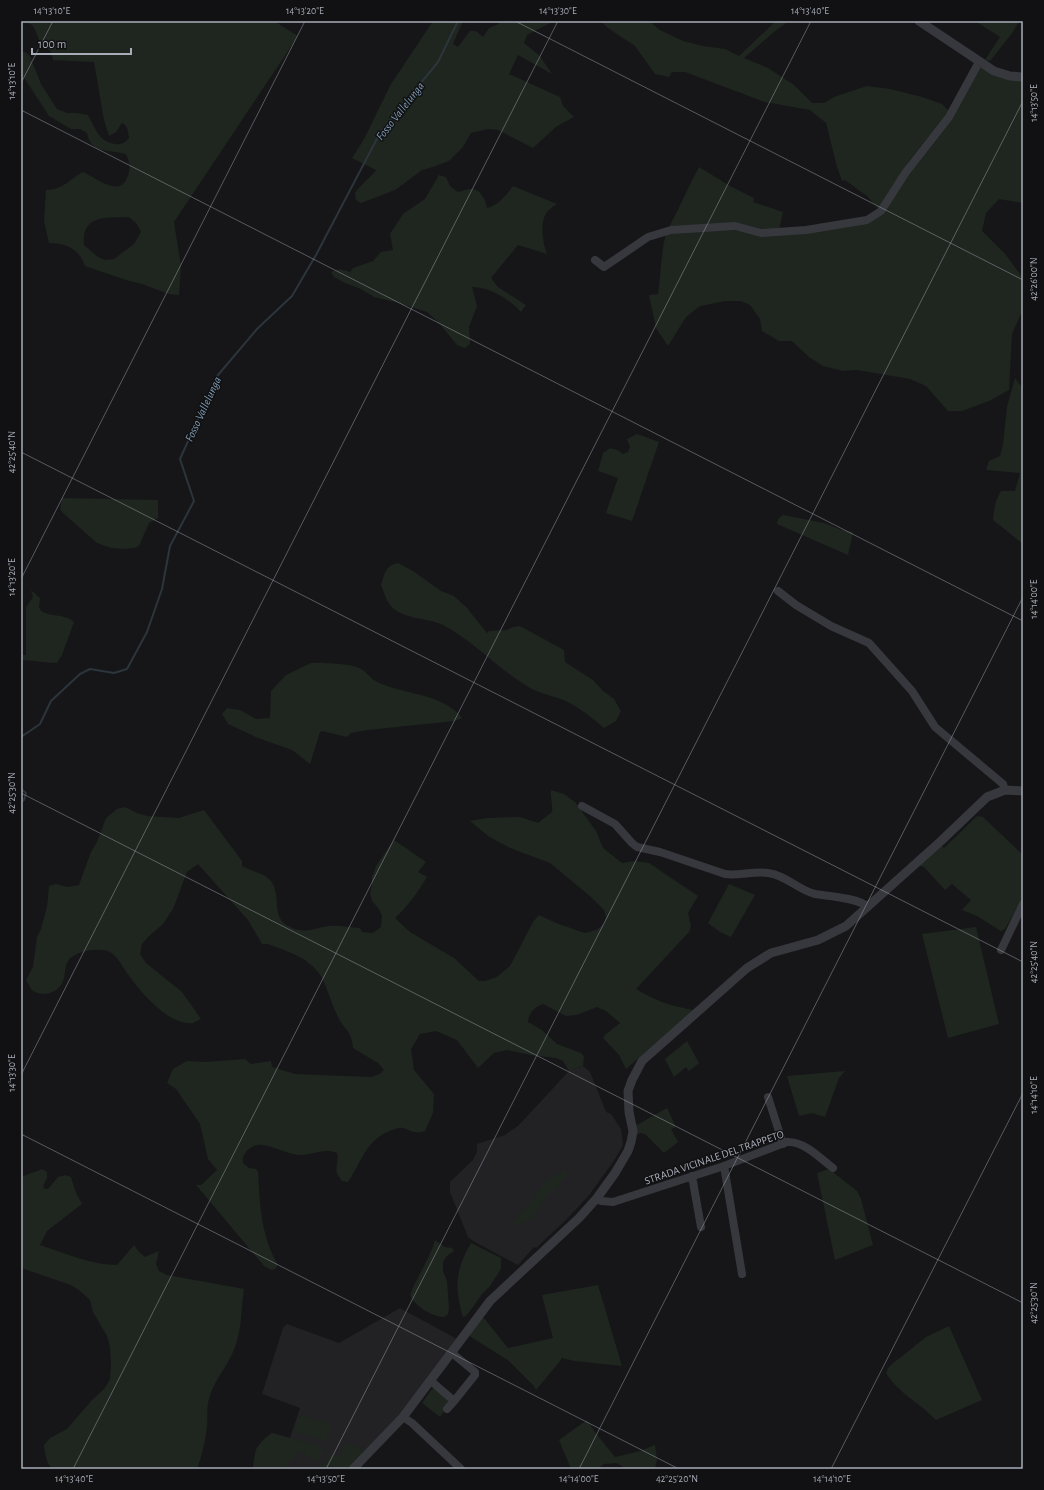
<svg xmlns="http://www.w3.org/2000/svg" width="1044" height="1490" viewBox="0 0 1044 1490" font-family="'Alegreya Sans',sans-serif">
<rect width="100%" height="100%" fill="#161618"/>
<path fill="#222225" d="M583,1066L590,1072L606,1112L611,1114L621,1129L623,1145L615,1159L590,1194L567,1219L536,1248L534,1247L518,1265L473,1241L468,1237L450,1192V1182L473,1160L477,1152V1144L505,1135L519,1125L569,1071Z
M400,1308L457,1339L402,1415L351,1469H253L256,1449L264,1439L272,1433L290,1438L300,1408L262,1394L283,1328L287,1324L339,1343Z"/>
<path fill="#1e261f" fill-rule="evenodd" d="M24,21H274L298,36L174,222L181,266L179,295L169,294L142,284L126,280L85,266C79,249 67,243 49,243L44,221L46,190C65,189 68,180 83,172C95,177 119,198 127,178C131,169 130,163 126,154C107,149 91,154 87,133L80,129H71L49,116L21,73V52H25L30,56L41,84L57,109L67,113H77L88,115C96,129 98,141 115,144C121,145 125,143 129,138C128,131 128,126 122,123L116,132L109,136L104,120L94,62L53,60L51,52L39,40L35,29L32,25ZM129,217L137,224L141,232L134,244L114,259L105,260L98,257L84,245C81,214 107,218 129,217Z
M433,21H463L453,44L458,47L470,31H476L483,37L489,28L499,24L498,21H554L527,35L524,43L539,55L552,74L518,55L509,74L560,97L563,106L574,117L557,126L533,148L498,130L488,129L471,133L463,147L449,161L433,167L422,170L395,190L361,203L356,200L355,193C361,184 369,179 376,170L352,158L364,139L391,84Z
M601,21H649L660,30L683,41L703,46L725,49L739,56L776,21H789L774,32L744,58L768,68L794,85L812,103H824L834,97L867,86L890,89L922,97L942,104L949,111L910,160L879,210L868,197L845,180L842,181L837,167L826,123L810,110L765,102L685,72H672L669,77L655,74L635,46L608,28Z
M975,21H1019L1013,32L990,61L985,60L1000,37Z
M978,66L989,71L1023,79V203L999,199L986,213L982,231L1006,255L1022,277L1023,309L1012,334L1009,390L989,401L962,411H948L926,386L910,379L857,370L843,371L823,366L809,357L792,341H779L762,331L760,319L750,305L741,301H725L700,306L686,317L668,346L656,328L649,295L658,294C661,274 661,253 666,233L726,230L742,231L753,235L867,222L883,212Z
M699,167L730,186L754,198L753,202L783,212L779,230L669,227C680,207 688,187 699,167Z
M439,175L446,177L450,186L458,192C462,191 467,189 471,189C480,188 486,200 487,208C498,206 507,194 513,186L557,204C554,206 549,209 547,212C539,223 543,243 547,254L518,245L491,278L498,287L526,305L521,312C509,299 490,287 472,287L477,306L469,327L470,344L465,348L457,345L439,323L427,312L395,302L374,297L361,289L345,283L334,277L331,272L340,269L350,272L353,268L373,261L381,252L393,250L390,234L403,214L425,199Z
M1015,378L1023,389V544L993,520C994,509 995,501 1001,491H1015L1020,473L986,470L989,461L1000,456L1003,444L1007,407Z
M637,434L659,442L632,521L606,513L618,478L598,471L603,453L610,448L617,450L623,454L628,452L630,447L627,439Z
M62,498L158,500V518L149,523L139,546L134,548L125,549L111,548L97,543L63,513L60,509Z
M783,515L824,523L842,530L853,532L848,555L777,524L778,519Z
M398,563L413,571L441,591L454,596L467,608L487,633L489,631L507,630L513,627L520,626L564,650L565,662L593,680L603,691L614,699L621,711L616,721L604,728C591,717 576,704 558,698C549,695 539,693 530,688C499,670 475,642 443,625C428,618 406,619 394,609C387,604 384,592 381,585C385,573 385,566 398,563Z
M31,590L40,598L39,607L41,611C51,617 66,614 74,622L62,655L57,663C44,663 33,660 21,660V655H26V607L33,597Z
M311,663C324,663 350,663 361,669C367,672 371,679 377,682C404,695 443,693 462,718L455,721L368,730L351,733L347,737L322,731L320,732L310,764L292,750L258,738L228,724L222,714L227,708L240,710L256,719L270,718L271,691L286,675Z
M551,790L564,794L575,802L596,831L603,848L622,863L634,861L649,863L698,896L688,913L691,926L689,932L636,989C657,1001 669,1006 694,1010L626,1069L619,1055L603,1038L605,1035L620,1023L606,1011L597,1007L577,1015L566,1016L543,1004C534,1007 529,1013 528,1022L542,1030L557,1044L581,1053L584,1057L583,1066L569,1071L563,1061L556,1058L531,1055L507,1050L494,1053L478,1068L457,1040L436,1031L420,1034L411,1049L414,1070L434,1094L433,1113L425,1131C422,1132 418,1133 415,1132C411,1132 408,1129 403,1128C398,1127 390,1131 385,1133C364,1145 361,1163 348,1182L342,1181C331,1168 340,1166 337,1153C324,1148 315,1154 303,1155C287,1155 277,1147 263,1145C253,1143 241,1153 243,1163L249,1168L256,1169L258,1172C260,1205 261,1236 278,1265L275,1269L272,1270L264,1266L196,1185H201L217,1170L208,1159L200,1124L176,1089L167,1083L173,1069L187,1061L205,1062L245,1059L251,1064L271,1061L272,1067L295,1074L371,1077L380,1074L384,1070L378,1063L353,1048C352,1030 343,1029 337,1015C331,1003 328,990 322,978C310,957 288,952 268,944H262L248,920L198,864L187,872L173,909L163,924L148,937L142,944L140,954L146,963L182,992L201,1019C199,1020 195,1022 193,1023C168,1026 140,991 127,973C122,966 118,957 110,952C100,947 74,951 68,961C64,967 66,975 63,981C59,993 42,998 32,990C30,988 28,983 26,980L33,967L37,937L41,929L47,907L49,886L56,884L67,887L79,885L91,852L97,842L106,818L117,809L125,807L137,813L147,816L179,818L204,810L242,861V866C252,872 263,872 271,881C284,899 266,922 299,930C310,932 319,927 329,926C339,925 350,928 360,928L362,932L373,933L381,927L382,916L379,909L372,901L370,893L372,885V877L376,866L394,840L426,862L418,872L427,877C418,892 408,906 395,918L410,932L454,958L479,981H485L497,977L510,966L533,922L539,915L556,923L585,933L596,930L604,924L606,918L604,910L591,897L550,863L510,848L488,836L470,821L487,818L520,817L538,823L552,812C553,804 550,798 551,790Z
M977,816L983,817L1023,855V898L1005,929L1001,931L977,916L962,910L971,900L952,884L945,890L924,867L917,865L940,844L944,848Z
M729,884L755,895L731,937L720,932L708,923Z
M976,927L999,1024L948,1038L922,934Z
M687,1041L699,1063L689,1071L686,1067L674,1077L665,1059Z
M845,1071L839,1078L825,1117L812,1113L799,1116L787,1076Z
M667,1108L676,1127L671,1129L678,1142L664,1153L645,1134L640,1133L637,1135L635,1126Z
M42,1169L47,1172V1178L43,1186L45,1189H48L58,1177L65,1175L71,1177L76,1193L82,1204L47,1231L40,1245C65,1253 91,1265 117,1265L134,1245L140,1253L145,1257L159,1251L156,1264L159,1271L167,1275L244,1289C241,1308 242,1329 235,1347C228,1367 214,1379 209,1399C206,1408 208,1418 207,1427C205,1441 202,1456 197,1469H53C46,1464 45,1453 44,1445L50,1438L67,1429L92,1400L105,1388L110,1379L111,1364L110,1347L107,1336L93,1312L90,1300L80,1291L71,1285L21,1268V1177Z
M829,1169L857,1191L861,1199L873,1245L835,1260L817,1173Z
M565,1170L568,1174C563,1182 554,1188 548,1195C536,1208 537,1224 514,1225L513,1222L528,1206L538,1190L551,1177Z
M435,1240L445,1247L452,1248L454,1251L447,1256L443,1262V1271L447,1281L449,1308L448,1314L444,1317C433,1317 414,1306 410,1295C417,1276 430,1259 435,1240Z
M471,1243L501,1258V1269L490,1286L482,1294L470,1311L466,1316L463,1317C461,1313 461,1309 460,1305C454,1281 459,1263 471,1243Z
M598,1285L622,1366L575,1361L561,1358V1360L536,1390L534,1386L509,1361L468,1335L483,1317L508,1348L553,1338L542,1295Z
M949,1326L982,1400L936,1420C920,1403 898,1393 886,1373L888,1368L892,1364L926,1337Z
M435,1388L450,1403L440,1417L422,1403L432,1389Z
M300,1415L331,1424L326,1441L294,1431Z
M587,1420L594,1431L615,1457L640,1451L655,1445L657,1459L655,1469H624L623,1467L617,1463L604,1464L598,1469H571L559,1440Z
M272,1433L323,1447L322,1454L315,1462L301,1450L283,1469H253C254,1451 257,1443 272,1433Z
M345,1444L355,1446L367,1453L351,1469H321L320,1468L327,1459L328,1453L339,1458Z"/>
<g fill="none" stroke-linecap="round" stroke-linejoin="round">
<path stroke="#2c353c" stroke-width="2" d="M21,737L40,724L51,701L80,674L90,669L114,673L127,669L147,632L162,589L170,546L194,501L180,459L218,375L257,329L292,296L316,255L380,133L438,62L458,21
M21,789L26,793L24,800L21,802"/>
<path stroke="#37383d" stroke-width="8" d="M595,260L604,267L648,237L671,230L735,226L761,233L806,230L867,220L881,211L906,172L949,117L979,62
M778,591L796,605L831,626L869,643L912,691L935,727L1003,784L1005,790
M582,806L615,824L632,843L637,847L660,852L725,874C739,876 753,871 768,873C786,875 798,890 815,894C828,896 859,898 868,907
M1001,950L1023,904
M768,1097L783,1144
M724,1166L742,1274
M692,1176L701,1227
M597,1198L601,1201L613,1202L724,1166L787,1142C804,1141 820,1158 833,1168
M431,1381L453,1400H455L475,1375V1372L452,1353
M447,1409L455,1400
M403,1417L412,1423L461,1469"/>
<path stroke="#37383d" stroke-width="9" d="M919,21L994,71L1010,76L1023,77
M353,1469L403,1417L490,1301L579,1218L597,1198L615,1173L628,1151L631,1142L633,1131L629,1112L628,1091L632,1080L642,1061L747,968L771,953L818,940L846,926L941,841L987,797L1005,790L1023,791"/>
</g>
<path fill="none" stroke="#a8adb8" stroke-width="1" stroke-opacity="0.45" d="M515,21L1023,280M21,83L53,21M21,110L1023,621M21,452L1023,962M21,579L305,21M21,793L1023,1303M21,1075L558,21M21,1134L679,1469M73,1469L811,21M326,1469L1023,101M579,1469L1023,597M831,1469L1023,1093"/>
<g text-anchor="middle" stroke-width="3" stroke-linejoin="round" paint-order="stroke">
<g font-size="11" fill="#a8adb8" stroke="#111113">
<text transform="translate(714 1157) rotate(-19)" y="4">STRADA VICINALE DEL TRAPPETO</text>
</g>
<g font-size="12" font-style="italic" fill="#7f9bb3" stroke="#111113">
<text transform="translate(400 111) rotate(-52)" y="4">Fosso Vallelunga</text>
<text transform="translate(203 409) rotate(-65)" y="4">Fosso Vallelunga</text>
</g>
</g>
<rect width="1044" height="1490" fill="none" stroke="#111113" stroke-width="44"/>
<path d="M32 48v6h99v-6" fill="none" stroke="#a8adb8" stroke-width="2"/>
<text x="38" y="48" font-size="12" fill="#a8adb8" stroke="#111113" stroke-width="3" paint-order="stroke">100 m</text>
<rect x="22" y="22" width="1000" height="1446" fill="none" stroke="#a8adb8" stroke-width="1.5"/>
<g font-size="10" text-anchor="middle" fill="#a8adb8">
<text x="52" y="14">14°13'10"E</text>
<text x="305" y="14">14°13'20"E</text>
<text x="558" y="14">14°13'30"E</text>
<text x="810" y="14">14°13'40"E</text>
<text transform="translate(11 81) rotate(-90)" y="4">14°13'10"E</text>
<text transform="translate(1033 103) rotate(-90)" y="4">14°13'50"E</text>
<text transform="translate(1033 279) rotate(-90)" y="4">42°26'00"N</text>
<text transform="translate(11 452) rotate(-90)" y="4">42°25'40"N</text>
<text transform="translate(11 577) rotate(-90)" y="4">14°13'20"E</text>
<text transform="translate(1033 599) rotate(-90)" y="4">14°14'00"E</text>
<text transform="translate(11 793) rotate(-90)" y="4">42°25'30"N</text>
<text transform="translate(1033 962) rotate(-90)" y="4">42°25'40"N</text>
<text transform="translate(11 1073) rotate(-90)" y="4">14°13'30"E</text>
<text transform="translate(1033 1095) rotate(-90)" y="4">14°14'10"E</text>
<text transform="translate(1033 1303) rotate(-90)" y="4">42°25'30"N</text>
<text x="74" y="1482">14°13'40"E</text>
<text x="326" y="1482">14°13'50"E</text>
<text x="579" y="1482">14°14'00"E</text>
<text x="677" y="1482">42°25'20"N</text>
<text x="832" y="1482">14°14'10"E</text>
</g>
</svg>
